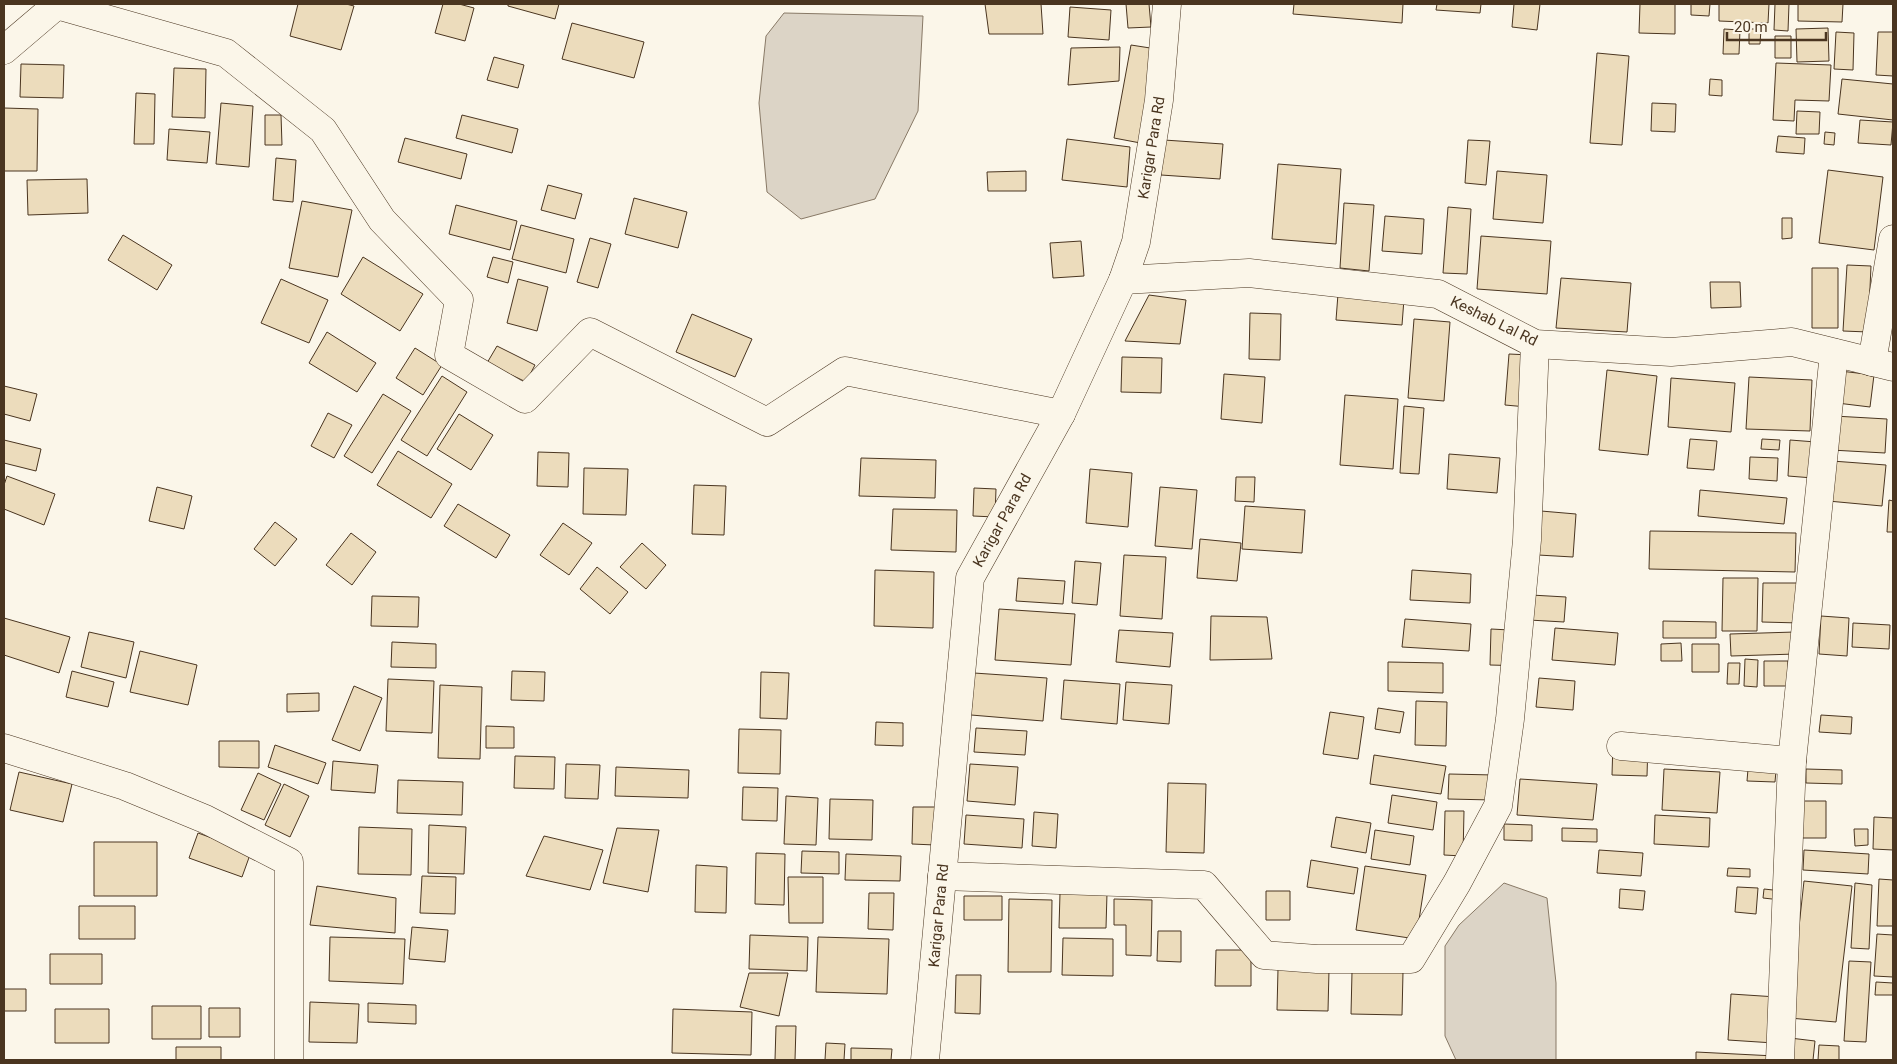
<svg xmlns="http://www.w3.org/2000/svg" width="1897" height="1064" viewBox="0 0 1897 1064" font-family="Roboto,sans-serif">
<rect width="100%" height="100%" fill="#fbf6e9"/>
<path fill="#dcd4c6" stroke="#887966" d="M784,13L923,16L918,111L875,199L801,219L767,192L759,103L766,36Z
M1504,883L1547,898L1556,983V1060H1456L1445,1036V946L1459,925Z"/>
<path fill="#ecdcbc" stroke="#4a3520" d="M298,4H346L354,6L341,50L290,36Z
M443,4H459L474,8L465,41L435,33Z
M508,4H559L555,19L508,6Z
M985,4H1041L1043,34H989Z
M1126,4H1149L1151,27L1128,28Z
M1294,4H1403L1402,23L1293,14Z
M1437,4H1481L1480,13L1436,10Z
M1514,4H1540L1537,30L1512,27Z
M1640,4H1675V34L1639,33Z
M1691,4H1710L1709,16L1691,15Z
M1719,4H1769L1768,23L1719,21Z
M1775,4H1789L1788,31L1774,30Z
M1798,4H1843L1842,22L1798,21Z
M1070,7L1111,10L1109,40L1068,37Z
M572,23L644,42L634,78L562,59Z
M1828,28L1829,61L1797,62L1796,29Z
M1724,29L1740,30L1739,54H1723Z
M1749,29H1761L1760,44H1749Z
M1836,32L1854,33L1853,70L1834,69Z
M1878,32H1893V76L1876,75Z
M1775,36H1791V58H1775Z
M1131,45L1163,50L1151,145L1114,138Z
M1120,47L1119,81L1068,85L1071,48Z
M1597,53L1629,56L1622,145L1590,143Z
M494,57L524,65L518,88L487,80Z
M1776,63L1831,65L1829,101L1795,100L1794,121L1773,120Z
M21,64L64,65L63,98L20,97Z
M174,68L206,69L205,118L172,117Z
M1710,79L1722,80V96L1709,95Z
M1842,79L1893,84V120L1838,114Z
M136,93L155,94L154,144H134Z
M221,103L253,106L249,167L216,164Z
M1652,103L1676,104L1675,132L1651,131Z
M4,108L38,109L37,171H4Z
M1797,111L1820,112L1819,134H1796Z
M265,115H281L282,145H265Z
M462,115L518,129L512,153L456,138Z
M1860,120L1893,122L1891,145L1858,143Z
M169,129L210,132L207,163L167,160Z
M1825,132L1835,133L1834,145L1824,144Z
M1778,136L1805,138L1804,154L1776,152Z
M405,138L467,154L461,179L398,162Z
M1067,139L1130,147L1127,187L1062,180Z
M1164,140L1223,144L1220,179L1161,175Z
M1468,140L1490,141L1486,185L1465,183Z
M276,158L296,160L293,202L273,200Z
M1278,164L1341,169L1336,244L1272,239Z
M1828,170L1883,177L1874,250L1819,243Z
M1026,171V191H988L987,172Z
M1497,171L1547,175L1543,223L1493,219Z
M87,179L88,213L28,215L27,180Z
M548,185L582,194L575,219L541,210Z
M634,198L687,212L678,248L625,234Z
M302,201L352,210L338,277L289,268Z
M1344,203L1374,205L1369,271L1340,268Z
M456,205L517,221L510,250L449,234Z
M1448,207L1471,209L1467,274L1443,273Z
M1385,216L1424,219L1422,254L1382,251Z
M1782,218H1792V238L1782,239Z
M521,225L574,239L566,273L512,259Z
M123,235L172,265L157,290L108,260Z
M1481,236L1551,241L1547,294L1477,289Z
M590,238L611,244L598,288L577,282Z
M1081,241L1084,276L1053,278L1050,243Z
M363,257L423,294L400,331L341,294Z
M493,257L513,262L508,283L487,277Z
M1847,265L1871,266L1868,332L1843,331Z
M1812,268H1838V328H1812Z
M1561,278L1631,283L1627,332L1556,328Z
M281,279L328,300L309,343L261,323Z
M518,279L548,287L537,331L507,323Z
M1710,282H1740L1741,307L1711,308Z
M1338,294L1404,299L1402,325L1336,320Z
M1149,295L1186,300L1180,344L1125,341Z
M1250,313L1281,314L1280,360L1249,359Z
M692,314L752,339L735,377L676,352Z
M1414,319L1450,322L1444,401L1408,398Z
M327,332L376,363L357,392L309,363Z
M497,346L535,365L526,382L487,363Z
M415,348L442,365L423,395L396,378Z
M1509,354L1530,355L1527,407L1505,405Z
M1122,357L1162,358L1161,393L1121,392Z
M1607,370L1657,376L1648,455L1599,450Z
M1840,371L1874,375L1870,407L1837,403Z
M1224,374L1265,377L1262,423L1221,419Z
M442,376L467,392L427,456L401,440Z
M1749,377L1812,380L1810,431L1746,429Z
M1671,378L1735,383L1731,432L1668,427Z
M4,386L37,394L30,421L4,414Z
M383,394L411,411L372,473L344,456Z
M1345,395L1398,399L1393,469L1340,465Z
M1404,406L1424,408L1419,474L1400,473Z
M328,413L352,425L334,458L311,446Z
M459,414L493,435L471,470L437,449Z
M1834,416L1887,419L1885,453L1831,450Z
M1690,439L1717,441L1714,470L1687,468Z
M1762,439L1780,440L1779,450L1761,449Z
M4,440L41,449L36,471L4,463Z
M1790,440L1816,442L1813,478L1788,476Z
M398,451L452,484L431,518L377,485Z
M538,452L569,453L568,487L537,486Z
M1449,454L1500,458L1497,493L1447,489Z
M1750,457L1778,458L1777,481L1749,479Z
M861,458L936,460L935,498L859,496Z
M1832,461L1886,465L1882,506L1828,501Z
M584,468L628,469L626,515L583,514Z
M1090,469L1132,473L1128,527L1086,523Z
M7,476L55,494L44,525L4,509V485Z
M1236,477H1255L1254,502L1235,501Z
M694,485L726,486L724,535L692,534Z
M157,487L192,496L184,529L149,521Z
M1160,487L1197,490L1192,549L1155,546Z
M974,488L996,489L995,517L973,516Z
M1700,490L1787,498L1784,524L1698,516Z
M1889,500L1893,501V532H1887Z
M458,504L510,535L496,558L444,526Z
M1245,506L1305,510L1302,553L1242,549Z
M893,509L957,510L956,552L891,550Z
M1541,511L1576,514L1573,557L1538,555Z
M275,522L297,539L275,566L254,549Z
M563,523L592,543L569,575L540,555Z
M1650,531L1796,533L1795,572L1649,569Z
M351,533L376,552L352,585L326,565Z
M1200,539L1241,543L1237,581L1197,578Z
M642,543L666,565L646,589L620,567Z
M1124,555L1166,557L1162,619L1120,616Z
M1075,561L1101,563L1097,605L1072,603Z
M597,567L628,592L610,614L580,589Z
M875,570L934,572L933,628L874,626Z
M1412,570L1471,574L1470,603L1410,600Z
M1018,578L1065,581L1063,604L1016,601Z
M1723,578H1758L1757,631H1722Z
M1763,583H1800V623L1762,622Z
M1531,595L1566,597L1564,622L1529,620Z
M372,596L419,597L418,627L371,626Z
M999,609L1075,614L1071,665L995,660Z
M1211,616L1267,617L1272,659L1210,660Z
M1821,616L1849,618L1847,656L1819,654Z
M4,618L70,637L59,673L4,655Z
M1405,619L1471,624L1469,651L1402,647Z
M1663,621L1716,622V638H1663Z
M1853,623L1890,625L1889,649L1852,647Z
M1555,628L1618,633L1615,665L1552,660Z
M1491,629L1528,631L1527,666L1490,665Z
M1119,630L1173,633L1170,667L1116,662Z
M89,632L134,642L126,678L81,667Z
M1795,632L1796,654L1731,656L1730,634Z
M392,642L436,644V668L391,667Z
M1681,643L1682,661H1661V644Z
M1692,644H1719V672H1692Z
M140,651L197,665L188,705L130,692Z
M1745,659L1758,660L1757,687L1744,686Z
M1764,661H1788V686H1764Z
M1388,662L1443,663V693L1388,691Z
M1728,663H1740L1739,684H1727Z
M72,671L114,682L108,707L66,697Z
M512,671L545,672L544,701L511,700Z
M761,672L789,673L787,719L760,718Z
M974,673L1047,678L1043,721L971,715Z
M1539,678L1575,681L1573,710L1536,707Z
M388,679L434,681L432,733L386,731Z
M1064,680L1120,684L1117,724L1061,719Z
M1126,682L1172,685L1169,724L1123,720Z
M440,685L482,687L480,759L438,758Z
M354,686L382,698L360,751L332,740Z
M319,693V711L287,712V694Z
M1416,701L1447,702L1446,746L1415,745Z
M1378,708L1404,712L1400,733L1375,729Z
M1330,712L1364,717L1358,759L1323,754Z
M1821,715L1852,717L1851,734L1819,732Z
M876,722L903,723V746L875,745Z
M486,726L514,727V748H486Z
M976,728L1027,731L1025,755L974,752Z
M739,729L781,730L780,774L738,773Z
M219,741H259V768L219,767Z
M1613,742L1648,743L1647,776L1612,775Z
M275,745L326,763L318,784L268,767Z
M1374,755L1446,766L1441,794L1370,784Z
M515,756L555,757L554,789L514,788Z
M333,761L378,765L375,793L331,790Z
M566,764L600,765L598,799L565,798Z
M970,764L1018,767L1015,805L967,801Z
M616,767L689,770L688,798L615,796Z
M1664,769L1720,772L1717,813L1662,810Z
M1748,769L1776,771L1775,782L1747,781Z
M1806,769L1842,770V784L1806,783Z
M19,772L72,784L63,822L10,810Z
M258,773L281,784L264,820L241,810Z
M1449,774L1494,775L1493,800L1448,799Z
M1520,779L1597,784L1593,820L1517,815Z
M398,780L463,782L462,815L397,813Z
M1168,783L1206,784L1204,853L1166,852Z
M284,784L309,796L290,837L265,825Z
M743,787L778,788L777,821L742,820Z
M1392,795L1437,802L1433,830L1388,823Z
M786,796L818,798L816,845L784,844Z
M830,799L873,800L872,840L829,839Z
M1802,801H1826V838H1802Z
M913,807H936L935,845L912,844Z
M1445,811H1464L1463,856L1444,855Z
M1034,812L1058,814L1056,848L1032,846Z
M966,815L1024,819L1022,848L964,844Z
M1655,815L1710,818L1709,847L1654,844Z
M1336,817L1371,823L1366,853L1331,847Z
M1874,817L1893,818V850L1873,849Z
M1504,824L1532,825V841L1504,840Z
M429,825L466,827L464,874L428,873Z
M359,827L412,829L411,875L358,874Z
M617,828L659,830L648,892L603,883Z
M1562,828L1597,829V842L1562,841Z
M1854,829H1868V845L1855,846Z
M1375,830L1414,836L1410,865L1371,859Z
M198,833L251,852L242,877L189,858Z
M544,836L603,850L590,890L526,876Z
M94,842H157V896H94Z
M1599,850L1643,853L1641,876L1597,873Z
M1804,850L1869,854L1868,874L1803,870Z
M802,851L839,852V874L801,873Z
M756,853L785,854L784,905L755,904Z
M846,854L901,856L900,881L845,880Z
M1311,860L1358,868L1354,894L1307,887Z
M696,865L727,867L726,913L695,912Z
M1365,866L1426,875L1416,939L1356,930Z
M1728,868L1750,869V877L1727,876Z
M422,876L456,877L455,914L420,913Z
M788,877H823V923H789Z
M1879,879L1893,880V926H1877Z
M1804,881L1852,886L1836,1022L1789,1018Z
M1855,883L1872,885L1869,949L1851,948Z
M317,886L396,898L395,933L310,925Z
M1737,887L1758,888L1756,914L1735,912Z
M1620,889L1645,891L1643,910L1619,908Z
M1764,889L1782,891L1781,900L1763,898Z
M1266,891H1290V920H1266Z
M869,893H894L893,930L868,929Z
M1060,893H1107L1106,928H1059Z
M964,896H1002V920H964Z
M1009,899L1052,900L1051,972H1008Z
M1114,899L1152,900L1151,956L1126,955V925H1114Z
M79,906H135V939H79Z
M412,927L448,930L445,962L409,959Z
M1158,931H1181V962L1157,961Z
M1877,934L1893,935V977L1874,976Z
M750,935L808,937L807,971L749,969Z
M330,937L405,939L403,984L329,981Z
M818,937L889,939L887,994L816,992Z
M1063,938L1113,939V976L1062,975Z
M1216,950H1251V986H1215Z
M50,954H102V984H50Z
M1849,961L1871,962L1866,1042L1844,1041Z
M1278,969L1329,970L1328,1011L1277,1010Z
M1352,972H1403L1402,1015L1351,1014Z
M749,973H788L779,1016L740,1007Z
M956,975H981L980,1014L955,1013Z
M1876,982L1893,983V995H1875Z
M4,989H26V1011H4Z
M1731,994L1777,997L1774,1043L1728,1040Z
M310,1002L359,1004L357,1043L309,1042Z
M368,1003L416,1005V1024L368,1022Z
M152,1006H201V1039H152Z
M209,1008H240V1037H209Z
M55,1009H109V1043H55Z
M673,1009L752,1012L751,1055L672,1053Z
M776,1026H796L795,1060H775Z
M1790,1038L1815,1041L1813,1060H1787Z
M826,1043L845,1044L844,1060H825Z
M1819,1045L1839,1046V1060H1818Z
M176,1047H221V1060H176Z
M851,1048L892,1049L891,1060H851Z
M1696,1052L1775,1056L1774,1060H1696Z"/>
<g fill="none" stroke-linecap="round" stroke-linejoin="round">
<g stroke="#4a3520" stroke-width="29">
<g id="street">
<path d="M57,5L226,53L323,130L382,220L459,300L449,355L525,399L590,332L767,422L845,371L1061,414"/>
<path d="M4,50L58,4"/>
<path d="M1123,280L1249,273L1438,294L1535,344L1671,352L1792,342L1893,367"/>
<path d="M1872,362L1893,239"/>
<path d="M1621,746L1792,761L1834,353"/>
<path d="M4,748L125,786L205,819L289,862V1060"/>
<path d="M942,876L1204,885L1264,955L1317,959H1411L1457,883L1498,806L1510,719L1527,540L1535,344"/>
<path id="s1" d="M925,1060L970,578L1061,414L1123,280L1136,242L1159,100L1167,4"/>
<path d="M1780,1060L1792,761"/>
</g>
</g>
<use href="#street" stroke="#fbf6e9" stroke-width="28"/>
</g>
<g text-anchor="middle" stroke-width="4" stroke-linejoin="round" paint-order="stroke">
<g font-size="15" fill="#4a3520" stroke="#fbf6e9">
<text dy="5" stroke="none"><textPath href="#s1" startOffset="955">Karigar Para Rd</textPath></text>
<text transform="translate(1494 321) rotate(26)" y="5">Keshab Lal Rd</text>
<text dy="5" stroke="none"><textPath href="#s1" startOffset="550">Karigar Para Rd</textPath></text>
<text dy="5" stroke="none"><textPath href="#s1" startOffset="145">Karigar Para Rd</textPath></text>
</g>
</g>
<rect width="1897" height="1064" fill="none" stroke="#4a3520" stroke-width="10"/>
<path d="M1727 32v8h99v-8" fill="none" stroke="#4a3520" stroke-width="2.5"/>
<text x="1734" y="32" font-size="15" fill="#4a3520" stroke="#fbf6e9" stroke-width="4" paint-order="stroke">20 m</text>
</svg>
